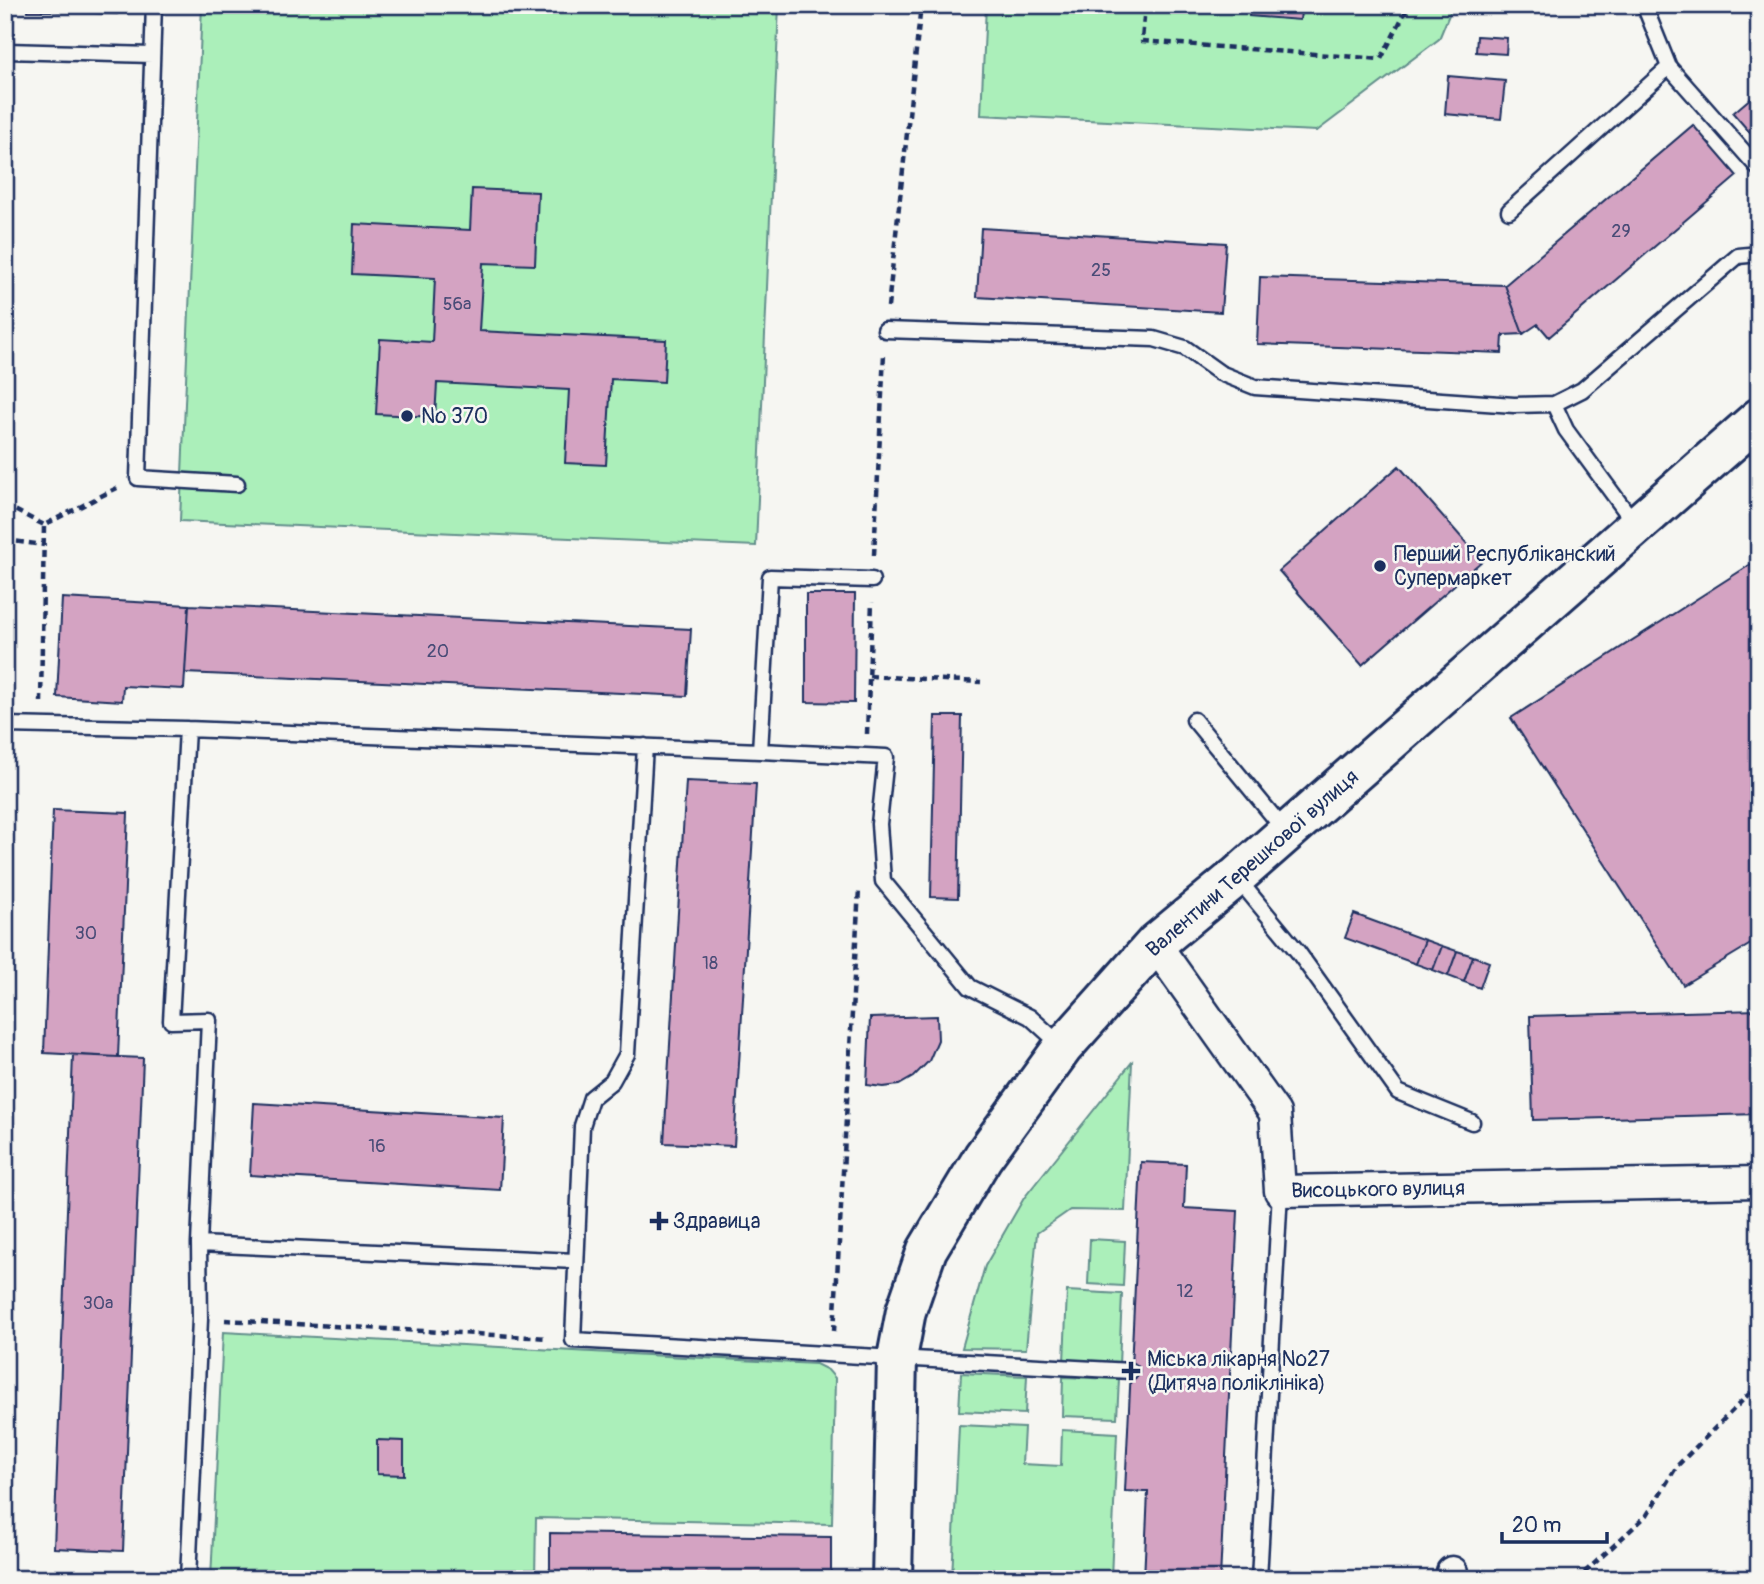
<svg xmlns="http://www.w3.org/2000/svg" width="1764" height="1584" viewBox="0 0 1764 1584" font-family="Pangolin,sans-serif">
<rect width="100%" height="100%" fill="#f6f6f2"/>
<filter id="ink" filterUnits="userSpaceOnUse"><feTurbulence type="fractalNoise" baseFrequency=".0143" numOctaves="2"/><feDisplacementMap in="SourceGraphic" scale="14" xChannelSelector="R" yChannelSelector="G"/><feConvolveMatrix kernelMatrix="1 2 1 2 8 2 1 2 1" color-interpolation-filters="sRGB"/></filter>
<g filter="url(#ink)">
<path fill="#abefba" stroke="#638f8c" stroke-width="2" d="M202,5H779L756,546L180,521Z
M986,5H1453L1439,39L1317,131L981,115Z
M1132,1062L1125,1211L1070,1210L1037,1233L1026,1349L962,1348L985,1266L1024,1198Z
M1090,1239L1125,1241L1123,1286L1088,1284Z
M1067,1291L1122,1294L1119,1365L1064,1362Z
M223,1332L816,1364L828,1370L835,1378L832,1524L536,1518L535,1579H211Z
M961,1373L1027,1376L1025,1414L959,1411Z
M1063,1377L1119,1379L1117,1418L1062,1416Z
M959,1425L1024,1428L1022,1464L1061,1466L1062,1430L1117,1433L1111,1579H952Z"/>
<path fill="#d4a3c2" stroke="#1b2f5e" stroke-width="2" d="M28,5H50V11H28Z
M50,5H72V12L50,11Z
M72,5H95V13L72,12Z
M95,5H117V14L95,13Z
M1250,5H1302L1300,20L1249,16Z
M1477,36L1507,38L1506,54L1476,52Z
M1448,76L1505,81L1501,119L1445,114Z
M1759,91V143L1733,113Z
M1693,125L1737,176L1549,337L1538,324L1523,334L1505,285Z
M472,189L538,192L535,265L483,263L479,331L666,340L664,382L611,379L606,465L565,463L569,390L437,383L435,417L376,414L380,339L432,342L435,278L352,274L354,224L470,230Z
M981,228L1226,243L1221,312L977,297Z
M1260,277L1505,285L1523,334L1503,335L1502,353L1257,344Z
M1399,466L1482,561L1362,665L1279,571Z
M1759,559V939L1683,985L1511,718Z
M806,594H855L854,703L806,702Z
M62,598L189,605L184,689L123,686L122,701L57,697Z
M189,605L691,629L687,696L185,673Z
M935,716H962L958,898L931,897Z
M686,781L756,784L734,1146L664,1143Z
M53,810L128,813L118,1057L44,1053Z
M1354,914L1425,940L1416,964L1345,938Z
M1425,940L1442,946L1433,970L1416,964Z
M1442,946L1457,951L1448,976L1433,970Z
M1457,951L1473,956L1464,982L1448,976Z
M1473,956L1489,962L1480,988L1464,982Z
M1759,1010V1114L1533,1120L1530,1016Z
M937,1016L938,1040L929,1061L913,1077L899,1085L883,1087L867,1085L870,1018Z
M73,1055L143,1058L123,1551L54,1548Z
M254,1103L504,1118L500,1190L250,1175Z
M1141,1162L1186,1164L1184,1208L1238,1211L1220,1579H1144L1148,1492L1125,1491Z
M377,1440L404,1441V1475L377,1474Z
M550,1533L831,1537V1579H550Z"/>
<g fill="none" stroke-linecap="round" stroke-linejoin="round">
<g stroke="#1b2f5e" stroke-width="19">
<path id="lane" d="M154,5L138,478L237,484
M1644,5L1669,67L1759,169
M6,51L152,55
M1509,211L1669,67
M885,330L1154,339L1185,348L1220,373L1255,387L1514,405L1554,404L1582,390L1738,256L1759,254
M1554,404L1566,430L1635,524
M872,580L770,577L760,751L886,757L879,824L883,881L970,987L1030,1017L1062,1046
M1194,720L1286,832
M5,725L187,729L760,751
M187,729L171,1021L209,1020L199,1244L200,1319L188,1579
M645,746L627,1054L612,1081L591,1098L582,1126L573,1340L1131,1371
M1237,878L1298,952L1398,1092L1472,1122
M199,1244L575,1261
M1259,1579L1280,1191"/>
</g>
<g stroke="#1b2f5e" stroke-width="35">
<path id="street" d="M1155,944L1275,1113L1280,1191L1759,1182
M1451,1579L1452,1572"/>
</g>
<g stroke="#1b2f5e" stroke-width="44">
<path id="secondary" d="M892,1579L897,1358L906,1311L927,1250L983,1157L1063,1047L1155,944L1236,877L1759,418"/>
</g>
<path stroke="#1b2f5e" stroke-width="4.5" stroke-dasharray="7 5" stroke-linecap="butt" d="M1145,5L1142,41L1381,59L1409,5
M888,307L921,5
M5,505L44,525
M5,540L44,545
M874,555L884,354
M869,676L981,682
M41,702L44,525L119,487
M867,734L872,602
M225,1320L548,1338
M834,1331L859,889
M5,1570L12,1579
M1574,1579L1585,1572L1647,1515L1677,1466L1759,1384"/>
<use href="#lane" stroke="#f6f6f2" stroke-width="14"/>
<use href="#street" stroke="#f6f6f2" stroke-width="30"/>
<use href="#secondary" stroke="#f6f6f2" stroke-width="38"/>
</g>
</g>
<g fill="#1b2f5e" stroke="#f6f6f2" stroke-width="2.5">
<circle cx="407" cy="416" r="7"/>
<circle cx="1380" cy="566" r="7"/>
<path d="M655.5 1210.5h7v7h7v7h-7v7h-7v-7h-7v-7h7z"/>
<path d="M1127.5 1360.5h7v7h7v7h-7v7h-7v-7h-7v-7h7z"/>
</g>
<g text-anchor="middle" stroke-width="5" stroke-linejoin="round" paint-order="stroke">
<g font-size="18" fill="#494c77">
<text x="1621" y="237">29</text>
<text x="1101" y="276">25</text>
<text x="457" y="310">56а</text>
<text x="438" y="657">20</text>
<text x="86" y="939">30</text>
<text x="710" y="969">18</text>
<text x="377" y="1152">16</text>
<text x="1185" y="1297">12</text>
<text x="98" y="1309">30а</text>
</g>
<g font-size="21" fill="#1b2f5e" stroke="#f6f6f2" text-anchor="start">
<text x="421" y="423">№ 370</text>
<text x="1394" y="561">Перший Республiканский<tspan x="1394" dy="24">Супермаркет</tspan></text>
<text x="673" y="1228">Здравица</text>
<text x="1147" y="1366">Міська лікарня №27<tspan x="1147" dy="24">(Дитяча поліклініка)</tspan></text>
</g>
<g font-size="21" fill="#1b2f5e" stroke="#f6f6f2">
<text transform="translate(1252 863) rotate(-41)" y="7">Валентини Терешкової вулиця</text>
<text transform="translate(1378 1189) rotate(-1)" y="7">Висоцького вулиця</text>
</g>
</g>
<rect width="1764" height="1584" fill="none" stroke="#f6f6f2" stroke-width="28"/>
<rect x="14" y="14" width="1736" height="1556" fill="none" stroke="#1b2f5e" stroke-width="2.5" filter="url(#ink)"/>
<path d="M1502 1532v10h105v-10" fill="none" stroke="#1b2f5e" stroke-width="3.5"/>
<text x="1512" y="1532" font-size="21" fill="#1b2f5e" stroke="#f6f6f2" stroke-width="5" paint-order="stroke">20 m</text>
</svg>
